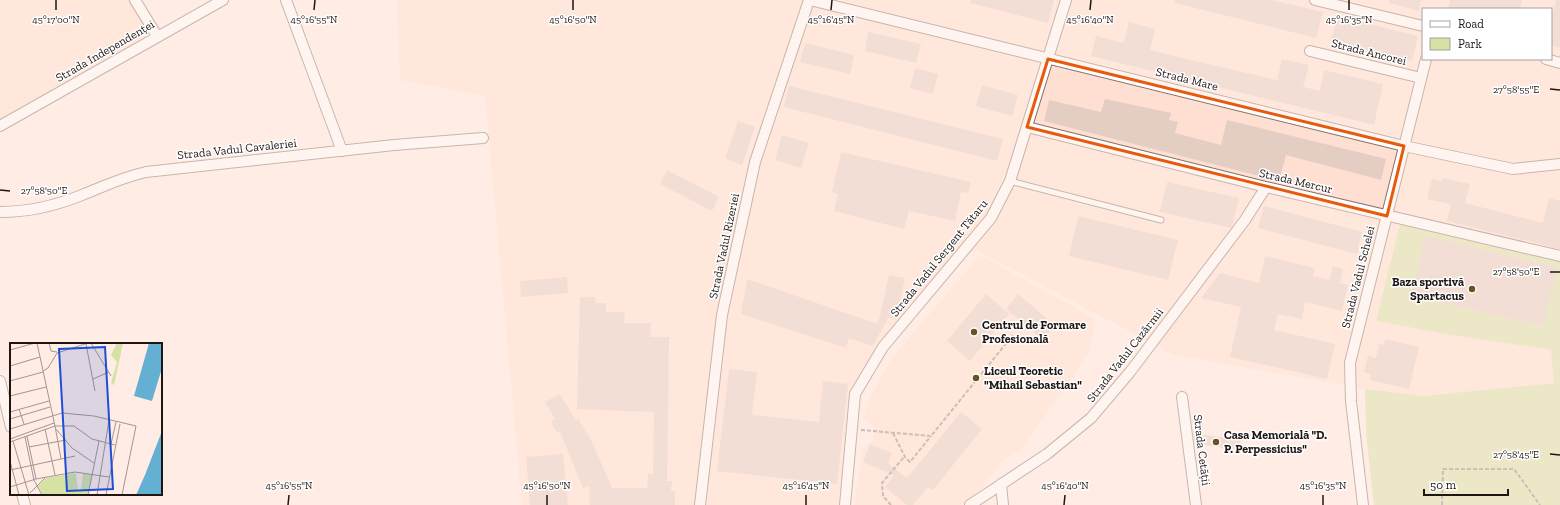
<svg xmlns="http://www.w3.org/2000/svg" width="1560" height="505" viewBox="0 0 1560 505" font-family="'Zilla Slab',serif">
<rect width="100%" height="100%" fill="#ffece4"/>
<path fill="#ffdfd2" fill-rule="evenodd" d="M0,0H130L152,35L0,120Z
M397,0H1560V258L1376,321L1451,335L1552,350L1554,383L1423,396L1365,389L1174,355L978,251L955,256L878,345L854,397L840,505H522L485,96L400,80ZM1423,9H1551V59H1423Z
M980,255L1095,319L1089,353L1021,450L1003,460L982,488L962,505H855L862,449L873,440L874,427L863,418L870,398L892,358Z"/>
<path fill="#d5e2a4" d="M1401,220L1560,258V505H1374L1366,434L1365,389L1423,396L1554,383L1551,350L1451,335L1376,321Z"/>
<path fill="#e4cdc3" d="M971,0H1054L1048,23L971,3Z
M1175,0H1271L1323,12L1316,38L1175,3Z
M1389,0H1421L1419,11L1389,3Z
M1450,0H1522L1520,9H1448Z
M1556,0H1560V48L1551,45V19Z
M1337,16L1418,36L1412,61L1331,41Z
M1129,22L1155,29L1150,50L1182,58L1277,80L1282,59L1309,65L1303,87L1320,91L1324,70L1383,84L1374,125L1091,56L1096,36L1124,43Z
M868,32L921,44L916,63L865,51Z
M805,43L854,55L850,74L800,62Z
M915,68L938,74L933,94L910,88Z
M982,85L1018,95L1012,116L976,106Z
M789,86L1003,139L997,161L784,107Z
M1105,99L1171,113L1169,120L1178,122L1175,133L1221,145L1227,120L1386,159L1381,180L1286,155L1279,181L1044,121L1049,100L1101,112Z
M738,121L755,127L742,165L725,158Z
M782,135L809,143L801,168L775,160Z
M841,152L971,182L968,193L961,192L955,221L909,211L904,229L834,211L838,194L832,192Z
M667,170L719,197L712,211L660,184Z
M1442,178L1470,184L1465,203L1543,223L1549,198L1560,201V249L1447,221L1451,204L1427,199L1432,179L1442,181Z
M1167,182L1239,198L1232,226L1231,228L1160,212Z
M1264,206L1362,232L1357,254L1258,228Z
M1078,216L1178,240L1168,280L1069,256Z
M1425,236L1557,267L1543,326L1412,295Z
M1265,256L1315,268L1313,276L1329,280L1333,266L1343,269L1340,283L1348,285L1342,311L1305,302L1302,319L1278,314L1274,330L1335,344L1327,379L1230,357L1241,307L1201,298L1220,273L1259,283Z
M889,275L905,278L896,319L888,318L873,346L849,338L846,348L741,314L747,279L878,324Z
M567,277L568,293L521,297L520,281Z
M986,294L1009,314L970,361L947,341Z
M1018,294L1055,325L1043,340L1006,309Z
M580,297H595V303H606V312H625L624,323H651L650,337H669L667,481H672L671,491H675V505H590L589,486L583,488L560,432L557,433L551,422L555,419L545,402L560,394L577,422V417L591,440L612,488H647L648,473L653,474L654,412L577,409Z
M1385,339L1419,347L1409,389L1370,380L1371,374L1364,372L1368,356L1376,358L1379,344L1384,345Z
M729,369L757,372L752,415L819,422L823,381L848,384L837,484L717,471Z
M961,412L982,429L933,490L928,487L913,505H907L885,487L894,475L863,462L870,444L892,453L888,463L907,478Z
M1193,433L1241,440L1240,450L1195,444Z
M563,454L568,505H530L526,457Z"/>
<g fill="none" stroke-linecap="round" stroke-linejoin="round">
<g stroke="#877269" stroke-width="7">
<path id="service" d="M1010,181L1161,220"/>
</g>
<g stroke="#877269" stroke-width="12">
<path id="minor" d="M135,0L157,36
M286,0L342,151
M810,0L1404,146L1513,169L1560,164
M1315,0L1423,26
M1310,51L1421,78
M1546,59L1560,63
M0,126L223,0
M1027,127L1266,187L1560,256
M0,212C28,212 55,206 82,195C105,186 120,178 146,172L394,145L483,138
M0,381L11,427
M1182,397L1196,505
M1001,484L1003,505
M22,494L25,505
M700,505L722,315L755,162L809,0
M845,505L855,394L883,347L991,218L1010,181L1066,0
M970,505L1047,454L1091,418L1130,372L1245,220L1266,187
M1363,505L1351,401L1350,363L1426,59"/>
</g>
<path stroke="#938680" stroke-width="2" stroke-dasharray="4 2" stroke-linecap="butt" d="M861,430L931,436L1013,335
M893,433L905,457L910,462L931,436
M891,505L883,496L882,483L904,457
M1442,505L1443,469H1514L1540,505"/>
<use href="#service" stroke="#fff" stroke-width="5"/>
<use href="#minor" stroke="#fff" stroke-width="10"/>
</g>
<path d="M0 0H1560V505H0ZM1048,59L1404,146L1387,216L1027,127Z" fill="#ffece4" fill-opacity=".55" fill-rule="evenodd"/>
<path fill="none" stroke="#e8590c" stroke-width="3" stroke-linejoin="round" d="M1048,59L1404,146L1387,216L1027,127Z"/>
<path fill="none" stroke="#1e1613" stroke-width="1.5" d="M56,10V0M314,10L315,0M573,10V0M831,10L832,0M1090,10L1091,0M1349,10V0M1550,89L1560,90M0,190L10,191M1550,272H1560M1550,454L1560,455M288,505L289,495M547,505V495M806,505V495M1064,505L1065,495M1323,505V495"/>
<g fill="#685322" stroke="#fff" stroke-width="1.5">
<circle cx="1472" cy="289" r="4"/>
<circle cx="974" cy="332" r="4"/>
<circle cx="976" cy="378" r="4"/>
<circle cx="1216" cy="442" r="4"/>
</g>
<g text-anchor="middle" stroke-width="3" stroke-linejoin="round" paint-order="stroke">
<g font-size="12" fill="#1e1613" stroke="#fff">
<text transform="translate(105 51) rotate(-30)" y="4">Strada Independenței</text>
<text transform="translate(1369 52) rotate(14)" y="4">Strada Ancorei</text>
<text transform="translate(1187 79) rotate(14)" y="4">Strada Mare</text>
<text transform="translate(237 149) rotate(-6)" y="4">Strada Vadul Cavaleriei</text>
<text transform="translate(1296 181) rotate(13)" y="4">Strada Mercur</text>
<text transform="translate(724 246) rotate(-78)" y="4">Strada Vadul Rizeriei</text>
<text transform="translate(939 258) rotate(-51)" y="4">Strada Vadul Sergent Tătaru</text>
<text transform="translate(1358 277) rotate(-76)" y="4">Strada Vadul Schelei</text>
<text transform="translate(1125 355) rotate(-52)" y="4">Strada Vadul Cazărmii</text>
<text transform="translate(1202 450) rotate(83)" y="4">Strada Cetății</text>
</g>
<g font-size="12" font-weight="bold" fill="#1e1613" stroke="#fff" text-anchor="start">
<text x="1464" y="286" text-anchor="end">Baza sportivă<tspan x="1464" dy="14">Spartacus</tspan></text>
<text x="982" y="329">Centrul de Formare<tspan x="982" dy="14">Profesională</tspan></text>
<text x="984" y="375">Liceul Teoretic<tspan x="984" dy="14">"Mihail Sebastian"</tspan></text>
<text x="1224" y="439">Casa Memorială "D.<tspan x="1224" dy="14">P. Perpessicius"</tspan></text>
</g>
</g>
<g transform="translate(10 343)">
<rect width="152" height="152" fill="#ffece4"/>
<path d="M107,0H113L104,42L101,40L107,19L101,12ZM66,130L68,147L71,146L73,130L82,132L78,152H33L28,143L36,135Z" fill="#d5e2a4"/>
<path d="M139,0H152V25L142,58L124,53ZM152,88V152H126L135,132Z" fill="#63b0d2"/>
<path fill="none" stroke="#a59690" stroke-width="1" d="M39,0L41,8L47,9M81,0L101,33M76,1L85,48M0,7L25,0M0,23L30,14M33,28L38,25L47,10L78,0M83,36L99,29M0,38L33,29M0,53L36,44M9,66L14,81M0,69L39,58M0,76L40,64M0,86L52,70L84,73L126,83L112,152M35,86L45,132M46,86L62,105L84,120M17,93L26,136M15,94L24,137L32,152M0,96L44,80M3,98L19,152M0,99L45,83L27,0M101,101L106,79M19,104L56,97M51,116L45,83H64L82,96L105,102M0,118L9,152M0,127L65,113M0,144L26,136L65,129L99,134M20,150L35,135M78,152L89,98M87,152L99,77M96,152L110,81"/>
<path fill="#1d4ed8" fill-opacity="0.15" stroke="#1d4ed8" stroke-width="2" d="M95,4L103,146L57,148L49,6Z"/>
<rect width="152" height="152" fill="none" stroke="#1e1613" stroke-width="2"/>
</g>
<g font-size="10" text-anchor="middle" fill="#1e1613" stroke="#fff" stroke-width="3" stroke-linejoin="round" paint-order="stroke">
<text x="56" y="23">45°17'00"N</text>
<text x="314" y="23">45°16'55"N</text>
<text x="1090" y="23">45°16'40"N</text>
<text x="1349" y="23">45°16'35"N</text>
<text x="573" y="23">45°16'50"N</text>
<text x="831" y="23">45°16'45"N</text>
<text x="1516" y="93">27°58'55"E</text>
<text x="44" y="194">27°58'50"E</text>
<text x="1516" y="275">27°58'50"E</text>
<text x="1516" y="458">27°58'45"E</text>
<text x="289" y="489">45°16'55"N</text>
<text x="547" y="489">45°16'50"N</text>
<text x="806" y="489">45°16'45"N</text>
<text x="1065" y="489">45°16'40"N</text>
<text x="1323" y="489">45°16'35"N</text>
</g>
<rect x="1422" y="8" width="130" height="52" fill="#ffffff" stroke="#a5a2a1"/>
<rect x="1430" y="21" width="20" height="6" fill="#ffffff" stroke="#a5a2a1"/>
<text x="1458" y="28" font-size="12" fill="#1e1613">Road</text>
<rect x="1430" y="38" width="20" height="12" fill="#d5e2a4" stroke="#a5a2a1"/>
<text x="1458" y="48" font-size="12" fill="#1e1613">Park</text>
<path d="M1424 489v6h84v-6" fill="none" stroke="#1e1613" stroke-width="2"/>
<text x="1430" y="489" font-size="12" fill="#1e1613" stroke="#ffffff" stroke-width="3" paint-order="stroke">50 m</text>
</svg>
